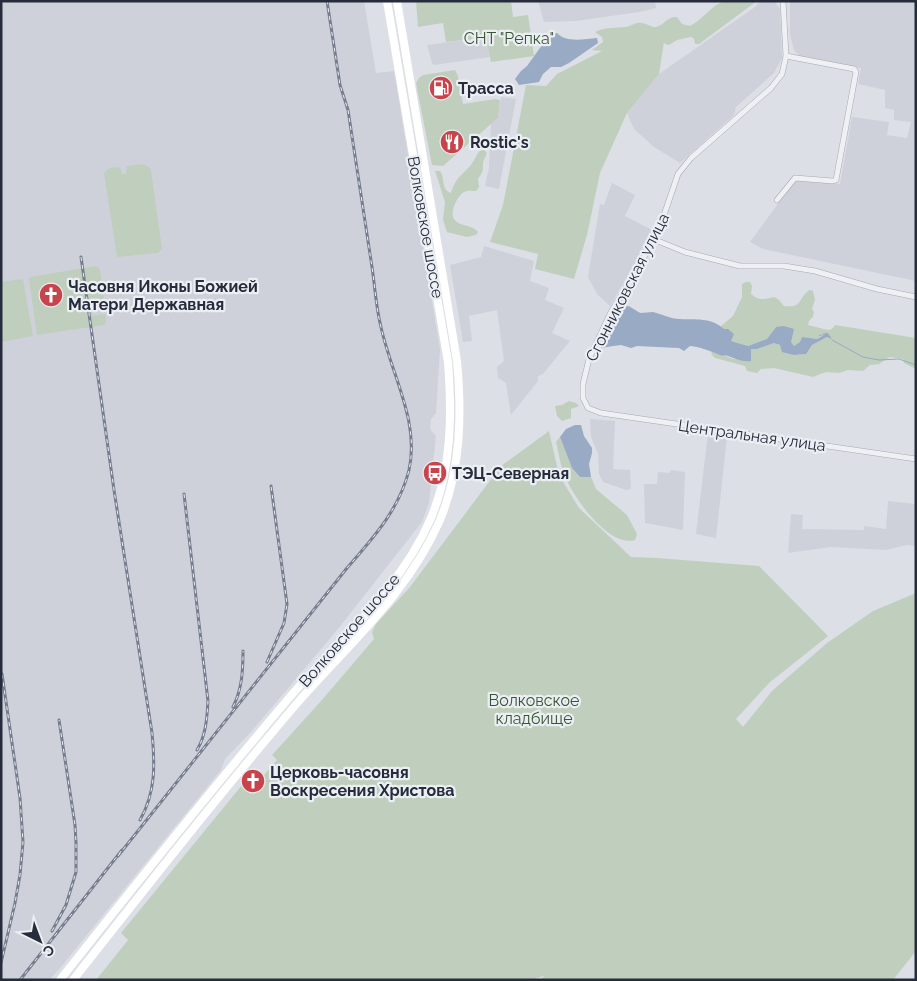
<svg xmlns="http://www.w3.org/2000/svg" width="917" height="981" viewBox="0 0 917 981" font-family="Raleway,sans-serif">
<rect width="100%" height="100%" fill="#dcdfe5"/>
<path fill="#ced1da" d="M1,1H364L376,73L394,71L440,349L436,413L431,419L430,429L436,436L429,503L422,522L338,629L251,732L225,759L221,770L61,967L49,980H1Z
M538,1H655L656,8L639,12L576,21L544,22Z
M760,1H774L780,9L782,58L774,73L736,107L734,115L680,163L654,147L634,129L627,113L659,74L755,7Z
M790,1H916V281L763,249L750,242L796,179L840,184L852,117L889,122L887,135L907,138L911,122L894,120V110L885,108V90L858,84L861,68L800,56L794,50L790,34Z
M486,37L490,57L434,65L432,63L427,45Z
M501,97L516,99L499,189L485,186L489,167L491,124L498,118Z
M612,183L635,195L625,216L652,230L633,267L610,306L597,294L588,277L600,204L604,205Z
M484,246L534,261L530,281L549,288L545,300L564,308L552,333L570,341L543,374L538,376V381L511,415L506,383L498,378L497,367L504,361L497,310L469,316L472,341L463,342L450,265L481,257Z
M590,419L615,421L613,469L630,470L631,489L626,490L603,482L599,474L598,453L591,437Z
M708,433L727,436L716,538L696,534Z
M671,470L685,472L683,530L645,523L644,484H657L658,472L670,473Z
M888,501L916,504V546L907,545L886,550L831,547L788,553L791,514L803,515L802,529L864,530V526L886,529Z"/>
<path fill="#c0cfbd" d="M416,1H511L513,17L528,15L534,56L491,62L486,37L446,42L443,23L418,27Z
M725,1H757L699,44H695L694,39L691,37L677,40L669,45L665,44L664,42L659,74L627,113L600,173L587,235L574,279L535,269L538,254L490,242L503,205L526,85L546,86L557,74L602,51L592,50L603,42L602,37L595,32C605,27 616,28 626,27C631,26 636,22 641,23C647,23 651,28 656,27C664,25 668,16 677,17L682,24L690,26C704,19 711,5 725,1Z
M455,70L458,76L463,104L495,99L500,100L498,118L443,166L432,165L416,83L419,78L423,75Z
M483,148C490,155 484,156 483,163C483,172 483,171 478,179L479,187L476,191C472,191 468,190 464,192C458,195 449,212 454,219C459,227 472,224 478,232L476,235L467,237L447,232L443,220L445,202L435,171H440C445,178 441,190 451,193C456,178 459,178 469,167C475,161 476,153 483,148Z
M143,164L148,166L151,170L162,249L158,253L117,257L104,173L109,168L120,167L122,174H126L127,166Z
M96,266L100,269L105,306L92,308V316L105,314L106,323L104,325L37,335L29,279L30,277Z
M23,279L33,336L1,342V282Z
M746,282H750L752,286L751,294C758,301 766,299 774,297L778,299L784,306C803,308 797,300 809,290L813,291L815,300L812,309L814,312L813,317L809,321L808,325L828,330L832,329L835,325L916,338V369L904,363L903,359L890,357L879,364L870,365L863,371L848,370L839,373L826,372L813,377L774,368L761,369L757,373L747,371L745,366L715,358L712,355L711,350L733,359L751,357V349H757L774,343L780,345L794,355L805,354L812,345L827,337L831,338L822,334L817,339L802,337L800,342L794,346L776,327L767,339L748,346L731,341L721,326L733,316L742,297V284Z
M569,401L576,403L579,406L571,409V418L562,421L557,416L555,406L562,405Z
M549,431L559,475L579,508L631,557L657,558L759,566L828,636L769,683L736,719L743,727L772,691L827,643L873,611L916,593V951L893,980H541L544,976L530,980H96L128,940L121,933L242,785L250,791L277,760L272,755L322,700L374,639L372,632L376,624L410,587L501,466Z
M560,437L572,468L580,477H591L596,489L627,515L637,534L635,540C609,548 573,497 565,476C560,465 559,453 556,442Z"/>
<path fill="#98aac4" d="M557,33C566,43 584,39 597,38L598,43L569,63L561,67H551L543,74L539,82L519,85L515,79L521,71L527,66L550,34Z
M628,306C632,307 637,312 641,313C645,313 649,312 653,312C662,314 670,319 680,319C695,320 711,317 724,329H728L734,334L731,341L748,346L767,339L776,327L784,326L794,329L791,342L794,346L800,342L802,337L817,339L827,333L832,339L827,337L812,345L806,354L794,355L782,352L780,345L774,343L757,349H751V361C741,362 737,359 728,356C726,355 723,356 720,355C710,351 701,347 690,346L684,351L679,348L637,346L631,348L621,345L613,346L601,348C601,340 612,310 620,308C622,307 625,307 628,306Z
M575,425H581L584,436L592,448V453L589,464L591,477H580L572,468L560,437L566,429Z"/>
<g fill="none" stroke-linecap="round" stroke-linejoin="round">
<path stroke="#98aac4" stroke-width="1" d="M819,336L827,333L830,337
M832,340L863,357L879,360L899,359L916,365"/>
<g stroke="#a5a9b2" stroke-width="6">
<path id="street" d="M783,1L786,56L782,74L771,88L691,158L678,174L664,215L653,239L640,265L611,312L589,359L583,384V398L588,408L601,413L916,459
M777,200L795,178L833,181L836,180L856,72L854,69L786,56
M653,239L685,252L740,266H784L815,271L877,289L916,297"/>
</g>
<use href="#street" stroke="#eef0f4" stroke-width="5"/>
<path stroke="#fff" stroke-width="8" d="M60,980C135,885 211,790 289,698C339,640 400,590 431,518C452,468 452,414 448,362L387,1
M73,980C147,886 221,792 299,701C349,644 409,592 440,520C461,469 462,415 457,361L397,1"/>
<g stroke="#767d8e" stroke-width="3">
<path id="rail" d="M81,257L114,490L152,733C155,764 156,792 140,820
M184,494L208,701C207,718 206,735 197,750
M267,662L284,623L287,604L271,486
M233,707C242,689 243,671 243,651
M118,856L347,568C373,538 399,510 409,470C420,421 391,374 381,327C376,308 375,287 372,267C364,215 356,163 348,110L340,85L327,1
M52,931L66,905L76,872V843L75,825L59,720
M1,963L15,903L20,875L23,842L20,798L2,674
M20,980L122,850"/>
</g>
<use href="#rail" stroke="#ebeef3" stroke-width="1" stroke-dasharray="4" stroke-linecap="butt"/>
</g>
<defs>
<g id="fuel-disc" transform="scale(1.25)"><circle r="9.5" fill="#c7444d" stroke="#ebeef3"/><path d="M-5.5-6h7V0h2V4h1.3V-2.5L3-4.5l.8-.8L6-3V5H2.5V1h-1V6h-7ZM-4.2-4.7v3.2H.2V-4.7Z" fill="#fff"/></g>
<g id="restaurant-disc" transform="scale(1.25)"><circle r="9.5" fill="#c7444d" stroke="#ebeef3"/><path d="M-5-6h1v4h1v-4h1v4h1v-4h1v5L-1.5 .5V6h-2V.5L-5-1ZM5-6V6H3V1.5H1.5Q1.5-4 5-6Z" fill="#fff"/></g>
<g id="church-disc" transform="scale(1.25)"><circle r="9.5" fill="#c7444d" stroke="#ebeef3"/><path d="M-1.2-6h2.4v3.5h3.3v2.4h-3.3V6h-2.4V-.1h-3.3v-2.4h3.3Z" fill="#fff"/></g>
<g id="bus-disc" transform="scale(1.25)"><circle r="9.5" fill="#c7444d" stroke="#ebeef3"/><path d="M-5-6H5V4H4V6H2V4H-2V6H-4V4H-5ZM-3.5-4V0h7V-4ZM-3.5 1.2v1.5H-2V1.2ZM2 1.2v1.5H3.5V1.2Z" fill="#fff"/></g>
</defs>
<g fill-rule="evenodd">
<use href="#fuel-disc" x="441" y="88"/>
<use href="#restaurant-disc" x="452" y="142"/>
<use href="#church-disc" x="51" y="295"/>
<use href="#bus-disc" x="435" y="473"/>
<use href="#church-disc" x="253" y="781"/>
</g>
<g text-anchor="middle" stroke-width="4.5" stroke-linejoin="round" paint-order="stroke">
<g font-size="16" fill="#385634" stroke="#ebeef3">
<text x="509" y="44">СНТ "Репка"</text>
<text x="534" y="706">Волковское<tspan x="534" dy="18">кладбище</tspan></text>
</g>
<g font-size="16" font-weight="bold" fill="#262c3b" stroke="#ebeef3" text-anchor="start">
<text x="458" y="94">Трасса</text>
<text x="470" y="148">Rostic's</text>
<text x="68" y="292">Часовня Иконы Божией<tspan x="68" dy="18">Матери Державная</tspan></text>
<text x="452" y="479">ТЭЦ-Северная</text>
<text x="270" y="778">Церковь-часовня<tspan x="270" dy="18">Воскресения Христова</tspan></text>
</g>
<g font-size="16" fill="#262c3b" stroke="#ebeef3">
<text transform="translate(426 227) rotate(80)" y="6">Волковское шоссе</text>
<text transform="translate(627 287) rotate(-63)" y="6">Сгонниковская улица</text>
<text transform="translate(752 435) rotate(8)" y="6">Центральная улица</text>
<text transform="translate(349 630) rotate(-49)" y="6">Волковское шоссе</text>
</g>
</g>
<rect width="917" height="981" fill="none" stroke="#262c3b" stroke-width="5"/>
<g transform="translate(40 941) rotate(138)" stroke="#ebeef3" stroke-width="4" paint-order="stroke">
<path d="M0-4L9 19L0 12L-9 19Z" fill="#262c3b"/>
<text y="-8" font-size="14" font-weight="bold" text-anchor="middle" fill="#262c3b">С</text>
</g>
</svg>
